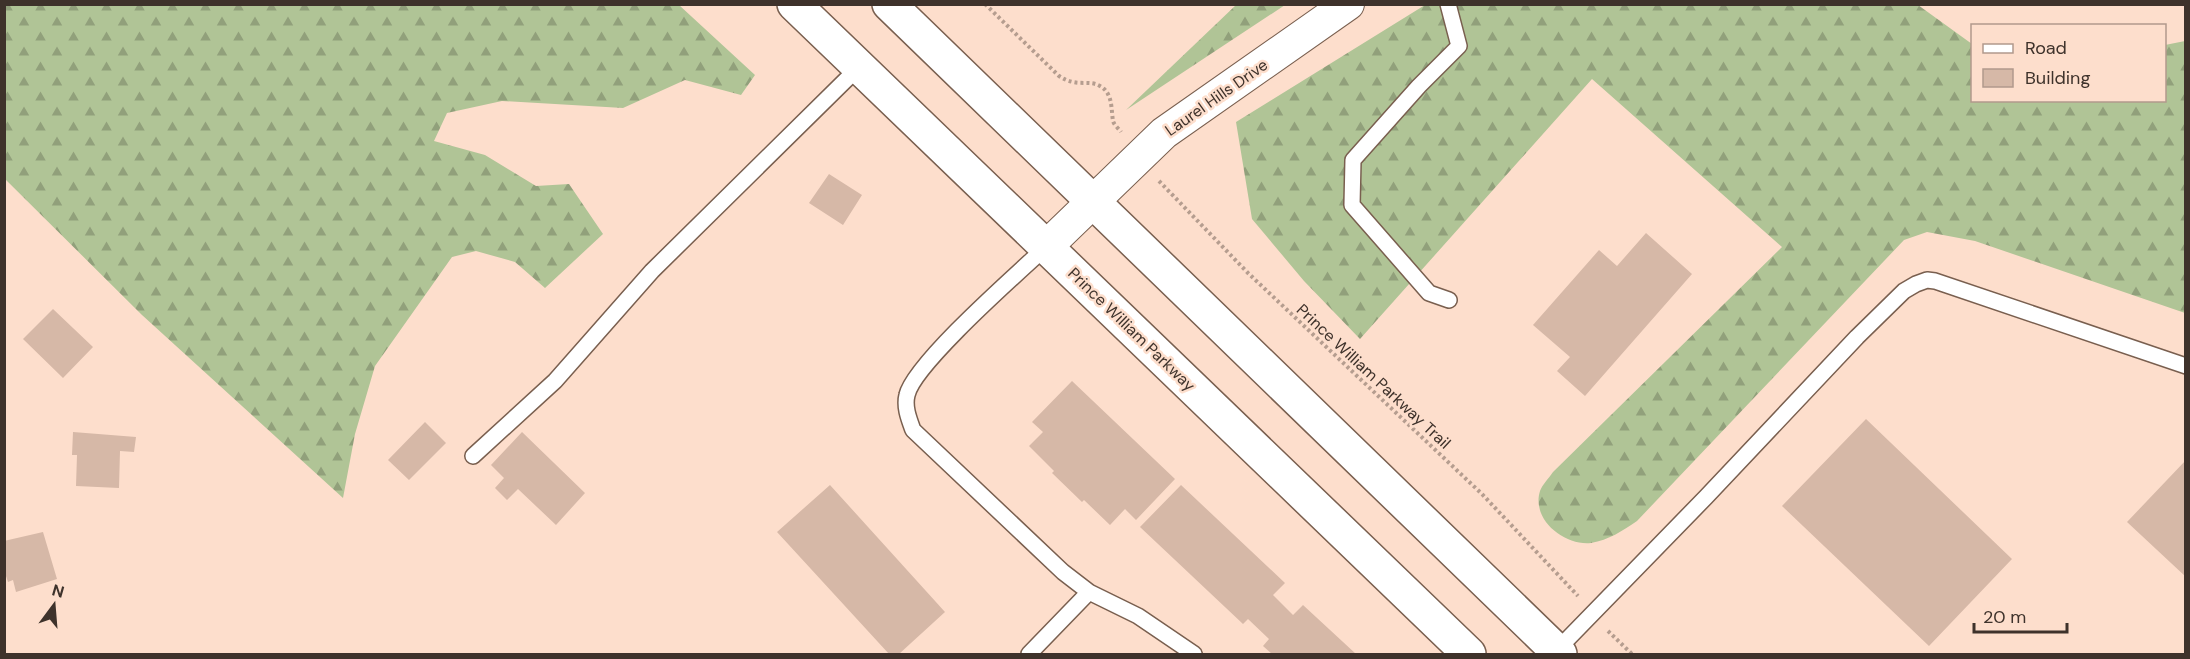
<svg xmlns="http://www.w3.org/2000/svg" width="2190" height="659" viewBox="0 0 2190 659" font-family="'DM Sans',sans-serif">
<defs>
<pattern id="forest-firs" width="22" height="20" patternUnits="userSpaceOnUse" patternTransform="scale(1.5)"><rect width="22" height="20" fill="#b0c496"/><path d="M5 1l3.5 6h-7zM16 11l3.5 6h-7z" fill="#91a07b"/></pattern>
</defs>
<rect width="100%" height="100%" fill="#fddecc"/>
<path fill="url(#forest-firs)" d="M4,5H679L755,75L741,95L685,80L623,108L502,101L447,113L434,141L485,155L536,186L569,184L603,234L545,288L515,262L476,251L452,257L375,366L355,434L343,498L142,315L5,179Z
M1236,5H1285L1126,110Z
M1425,5H1918L1972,44V100H2164L2165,45L2185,41V313L1975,241L1927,232L1904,240L1637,521C1622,531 1609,540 1591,543C1565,546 1531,520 1540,491C1542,485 1549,478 1553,472L1782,247L1592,79L1360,339L1304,281L1252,219L1236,122Z"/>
<path fill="#d6b8a7" d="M829,174L862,195L843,225L809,203Z
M1646,233L1692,274L1585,396L1557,371L1570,357L1533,325L1599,250L1617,266Z
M53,309L93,347L63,378L23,339Z
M1072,381L1175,479L1136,520L1125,509L1110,525L1084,500L1082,502L1052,473L1054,471L1029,446L1043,432L1032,422Z
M1866,419L2012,559L1929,646L1782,506Z
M425,422L446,443L409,480L388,460Z
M73,432L136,437L134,452L120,451L119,488L76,486L77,455H72Z
M522,432L585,493L556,525L518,489L507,500L495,488L504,478L491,465Z
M2186,460V577L2127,522Z
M830,485L945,612L899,654H889L777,532Z
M1181,485L1285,583L1273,595L1293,615L1303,605L1356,654H1272L1263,646L1269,639L1248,619L1243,624L1140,527Z
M43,532L57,579L16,592L13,580L8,582L4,570V541Z"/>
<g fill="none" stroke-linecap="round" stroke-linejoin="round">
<g stroke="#795f4f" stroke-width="18">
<path id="lane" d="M1448,4L1459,46L1419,86L1353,160L1352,205L1429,293L1449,300
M1046,247C1018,273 914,364 907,395C904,407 909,419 913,430L1063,572L1089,592L1138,616L1194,654
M473,456L555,381L652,271L859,67
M1556,651L1706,497L1857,337L1904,291L1916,284L1927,280L1935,281L2186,366
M1029,654L1089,592"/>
</g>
<g stroke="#795f4f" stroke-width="34">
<path id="street" d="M1046,247L1164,133L1348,4"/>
</g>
<g stroke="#795f4f" stroke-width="36">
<path id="highway" d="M794,4L1469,654
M889,4L1560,654"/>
</g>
<path stroke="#b59d8f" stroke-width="4" stroke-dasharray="3 3" stroke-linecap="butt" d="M985,4L1059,76C1077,88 1088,79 1100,86C1113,93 1111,109 1113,121C1114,125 1119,129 1121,132
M1159,181L1248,273L1482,494L1578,596
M1608,631L1632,654"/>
<use href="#lane" stroke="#fff" stroke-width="15"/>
<use href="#street" stroke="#fff" stroke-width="32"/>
<use href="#highway" stroke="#fff" stroke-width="33"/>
</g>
<g text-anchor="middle" stroke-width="5" stroke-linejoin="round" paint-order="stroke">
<g font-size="16" fill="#3e322b" stroke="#fddecc">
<text transform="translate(1216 97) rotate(-35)" y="6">Laurel Hills Drive</text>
<text transform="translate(1132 329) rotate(44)" y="6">Prince William Parkway</text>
<text transform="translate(1374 376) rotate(43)" y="6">Prince William Parkway Trail</text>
</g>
</g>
<rect width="2190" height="659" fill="none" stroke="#3e322b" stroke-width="12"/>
<rect x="1971" y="24" width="195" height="78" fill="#fddecc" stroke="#b1998c" stroke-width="1.5"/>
<rect x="1983" y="44" width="30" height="9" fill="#ffffff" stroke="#b1998c" stroke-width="1.5"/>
<text x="2025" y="54" font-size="18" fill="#3e322b">Road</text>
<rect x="1983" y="69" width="30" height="18" fill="#d6b8a7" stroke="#b1998c" stroke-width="1.5"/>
<text x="2025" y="84" font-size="18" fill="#3e322b">Building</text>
<g transform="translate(54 605) rotate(16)" stroke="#fddecc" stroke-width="4.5" paint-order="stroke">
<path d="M0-4.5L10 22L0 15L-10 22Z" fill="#3e322b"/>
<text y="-9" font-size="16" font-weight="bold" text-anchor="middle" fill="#3e322b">N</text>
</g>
<path d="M1974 623v9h93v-9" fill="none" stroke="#3e322b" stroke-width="3"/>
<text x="1983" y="623" font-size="18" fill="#3e322b" stroke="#fddecc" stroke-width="4.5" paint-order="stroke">20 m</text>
</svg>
